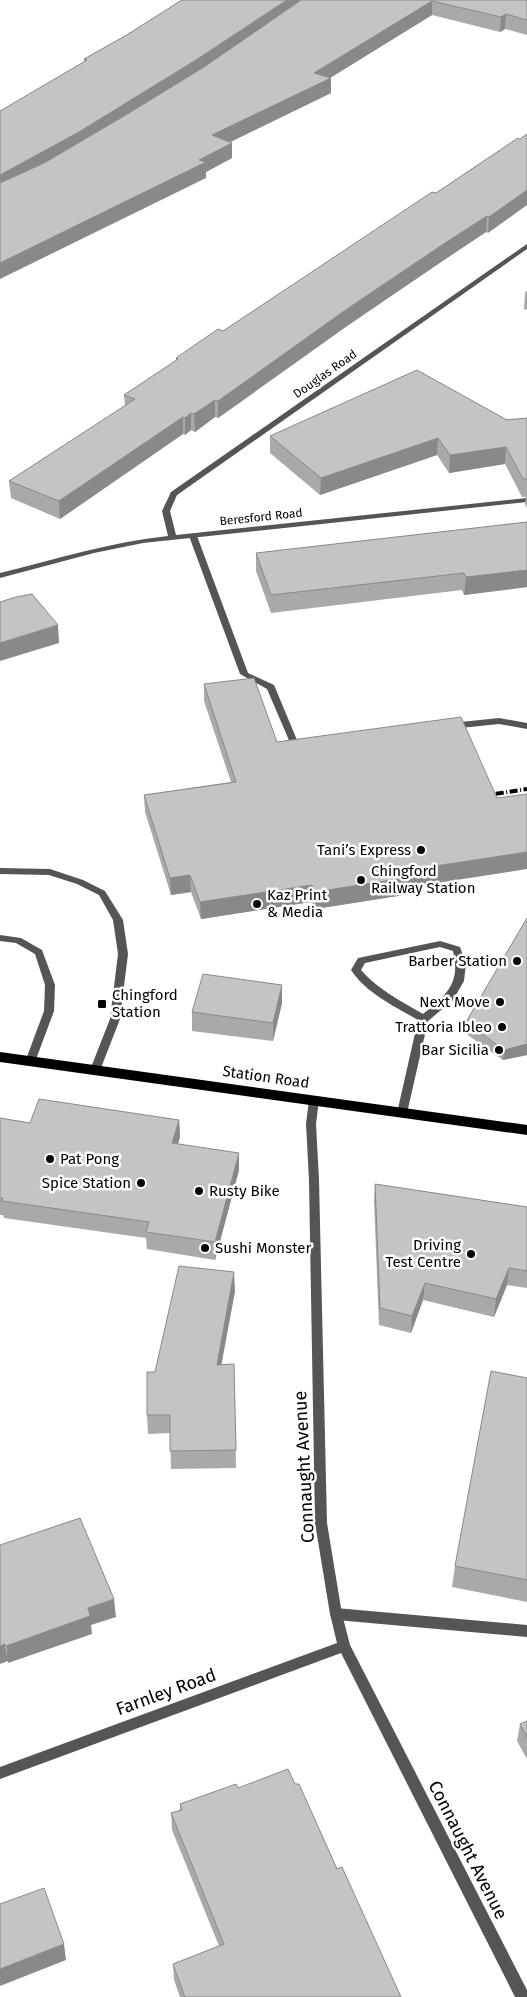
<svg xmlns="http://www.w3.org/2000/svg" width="527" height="1997" viewBox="0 0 527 1997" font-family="'Fira Sans',sans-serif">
<rect width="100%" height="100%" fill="#fff"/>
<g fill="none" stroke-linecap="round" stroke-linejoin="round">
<path fill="#555" fill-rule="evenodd" d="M190,534H196L197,536L248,673L274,685L297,740H306L307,742L306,744L291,745L267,689L240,674L189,536Z
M499,718L527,723V729L499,724L451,729L447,726L451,723Z
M0,868L50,869L83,880L105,891L123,920L128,954L120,1019L99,1073L95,1074L90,1070L110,1019L118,954L113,920L99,895L77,884L49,875L0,874Z
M0,935L21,938L42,950L55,985L54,1011L35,1062L30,1066L25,1062L44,1011L45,985L35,954L16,943L0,941Z
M336,1608L527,1625V1637L336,1620L332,1618L330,1614L332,1610Z"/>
<path fill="#555" fill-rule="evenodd" d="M527,244V249L177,495L170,511L176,535L527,498V502L143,543L94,553L0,578V573C56,559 111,542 168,536L162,511L171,492Z
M440,941L460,947L466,964L464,981L453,1000L428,1021L407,1113L406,1116H398L397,1113L418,1020C394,1006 366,993 351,970L358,958ZM440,947L453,951C461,984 446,995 423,1014C401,1001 377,989 361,970L365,963Z
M314,1096L318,1097L319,1100L316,1124L319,1180L327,1523L342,1614L350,1645L527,1990V1997H515L341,1653L0,1779V1767L337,1643L330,1614L315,1523L309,1180L306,1124L309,1100L310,1097Z"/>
<path fill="#000" fill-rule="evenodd" d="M0,1052L527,1125V1135L0,1062Z"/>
<path stroke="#000" stroke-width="4" stroke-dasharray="8 2.5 1 2.5" stroke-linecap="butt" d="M482,796L527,789"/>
</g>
<path fill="#a9a9a9" d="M182,0H527V35L505,29L500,32L432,15L330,78H331V93L230,142L232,158L206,172V178L84,61V59L125,36Z
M518,138L488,233L486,232L444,260L347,326L218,418L215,417L195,432L191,430L185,435L183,434L60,519L11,498L9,481L125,406L124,395L176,361V358L223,331L436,193Z
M527,291V310L524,309L525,292Z
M527,418V508L525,504L526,497H522L505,464L449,473L437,455L320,495L270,453V436Z
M527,522V587L464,595L462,590L271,613L256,571V553Z
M204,684L277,742L424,885L423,892L315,909L311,902L201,919L191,892L171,895L145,812L144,795L231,782L204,701Z
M527,918V1055L503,1060L465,1033L466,1022Z
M282,985V1003L273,1041L192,1031V1012Z
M0,1118L30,1123L179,1120L180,1137L178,1144L239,1170L215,1260L147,1249L146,1238L4,1218L3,1215H0Z
M375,1184L527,1207V1288L507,1285L494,1317L423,1300L411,1333L379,1325L374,1201Z
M235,1291L221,1365L234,1364L236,1468L171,1469L170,1433L148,1434L147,1415L155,1372Z
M527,1378V1602L452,1587L455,1566Z
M527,1721V1759L517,1741L520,1724Z
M295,1784L401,1997H180L174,1980L173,1964L219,1946L172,1830L171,1813L180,1810V1804L238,1788Z"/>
<path fill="#898989" d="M287,0H309L197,75L0,192V175Z
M432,1V15L325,81L331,78V93L212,151V135Z
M506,14L505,29L500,32L501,17Z
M232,143V158L206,172V178L0,279V263Z
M527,190V205L488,233L489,217Z
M487,216L486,232L444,260L347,326L218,418V401L347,309L445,243Z
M215,400V417L195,432L194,414Z
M191,413V430L185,435V418Z
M183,417V434L60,519L59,501Z
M438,438L437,455L320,495L321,478Z
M506,447L505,464L449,473L450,455Z
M527,570V587L464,595L466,577Z
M58,625L59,643L0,661V643Z
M527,852V869L424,885L423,892L315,909V892L422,868Z
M190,875L191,892L171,895L170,878Z
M312,885L311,902L201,919L200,902Z
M282,985V1003L273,1041V1023Z
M527,1044V1055L503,1060L504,1050Z
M179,1120L180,1137L173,1160L172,1143Z
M239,1153V1170L215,1260V1242Z
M509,1268L507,1285L494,1317L496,1299Z
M234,1272L235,1291L218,1383L217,1365Z
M425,1283L423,1300L411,1333L412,1316Z
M114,1599L116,1617L91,1625L92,1634L8,1663L6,1646L88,1608Z
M5,1644L8,1661L0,1664V1646Z
M64,1944L66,1960L0,1986V1969Z"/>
<path fill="#c4c4c4" stroke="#898989" d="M182,0H287L196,60L79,132L0,175V111L87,60L84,59L125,36Z
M301,0H527V20L506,14L501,17L432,1L314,73L331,78L212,135L232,143L199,160L206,162L0,263V183L44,163L124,116L204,67Z
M527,134V190L489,217L487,216L445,243L347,309L218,401L215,400L194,414L191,413L185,418L183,417L59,501L9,481L135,399L124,395L178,359L176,358L218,329L223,331L432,192L436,193L518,138L520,139Z
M417,370L507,420L527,418V479H523L506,447L450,455L438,438L321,478L270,436Z
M527,522V570L466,577L464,573L271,595L256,553Z
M32,594L58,625L0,643V602L16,597Z
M254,678L277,742L461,717L497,798L527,794V852L422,868L424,875L315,892L312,885L200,902L190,875L170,878L144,795L236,782L204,684Z
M527,918V1044L504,1050L466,1022Z
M203,974L282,985L273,1023L192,1012Z
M39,1099L179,1120L172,1143L239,1153L215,1242L146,1232L149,1222L2,1201L3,1198H0V1118L30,1123Z
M375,1184L527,1207V1271L509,1268L496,1299L425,1283L412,1316L380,1308Z
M179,1266L234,1272L217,1365L234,1364L236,1450L170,1451V1415H147V1372H155Z
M491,1371L527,1378V1580L455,1566Z
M80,1518L114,1599L88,1608L90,1616L6,1646L5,1644L0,1646V1545Z
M527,1721V1737L520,1724Z
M288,1769L295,1784H299L337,1869L342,1867L401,1997H185L173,1964L224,1944L171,1813L182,1810L180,1804L236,1784L238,1788Z
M44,1888L64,1944L0,1969V1904Z"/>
<g fill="#000" stroke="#fff" stroke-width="2">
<circle cx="421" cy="850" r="5"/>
<circle cx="361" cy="880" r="5"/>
<circle cx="257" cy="904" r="5"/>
<circle cx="517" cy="961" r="5"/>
<circle cx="500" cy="1002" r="5"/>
<rect x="97" y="999" width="10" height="10" rx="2.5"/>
<circle cx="502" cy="1027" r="5"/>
<circle cx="499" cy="1050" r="5"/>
<circle cx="50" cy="1159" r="5"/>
<circle cx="141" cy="1183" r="5"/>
<circle cx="199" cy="1191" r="5"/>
<circle cx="205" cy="1248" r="5"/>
<circle cx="471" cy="1254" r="5"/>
</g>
<g text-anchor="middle" stroke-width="5" stroke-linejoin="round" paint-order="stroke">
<g font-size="12" fill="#000" stroke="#fff">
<text transform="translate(325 374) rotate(-35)" y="4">Douglas Road</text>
<text transform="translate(261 517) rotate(-6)" y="4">Beresford Road</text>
</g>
<g font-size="15" fill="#000" stroke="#fff" text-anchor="end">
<text x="411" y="855">Tani’s Express</text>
<text x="371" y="876" text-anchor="start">Chingford<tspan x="371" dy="17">Railway Station</tspan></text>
<text x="267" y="900" text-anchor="start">Kaz Print<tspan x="267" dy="17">&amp; Media</tspan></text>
<text x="507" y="966">Barber Station</text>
<text x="112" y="1000" text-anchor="start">Chingford<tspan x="112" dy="17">Station</tspan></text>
<text x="490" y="1007">Next Move</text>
<text x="492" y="1032">Trattoria Ibleo</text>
<text x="489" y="1055">Bar Sicilia</text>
<text x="60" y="1164" text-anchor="start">Pat Pong</text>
<text x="131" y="1188">Spice Station</text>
<text x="209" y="1196" text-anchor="start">Rusty Bike</text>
<text x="461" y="1250">Driving<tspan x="461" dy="17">Test Centre</tspan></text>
<text x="215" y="1253" text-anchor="start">Sushi Monster</text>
</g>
<g font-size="15" fill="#000" stroke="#fff">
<text transform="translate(266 1077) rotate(8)" y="5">Station Road</text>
</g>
<g font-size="18" fill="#000" stroke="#fff">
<text transform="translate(304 1467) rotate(-93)" y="6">Connaught Avenue</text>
<text transform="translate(166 1692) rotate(-20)" y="6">Farnley Road</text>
<text transform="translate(468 1850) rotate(63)" y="6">Connaught Avenue</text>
</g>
</g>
</svg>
